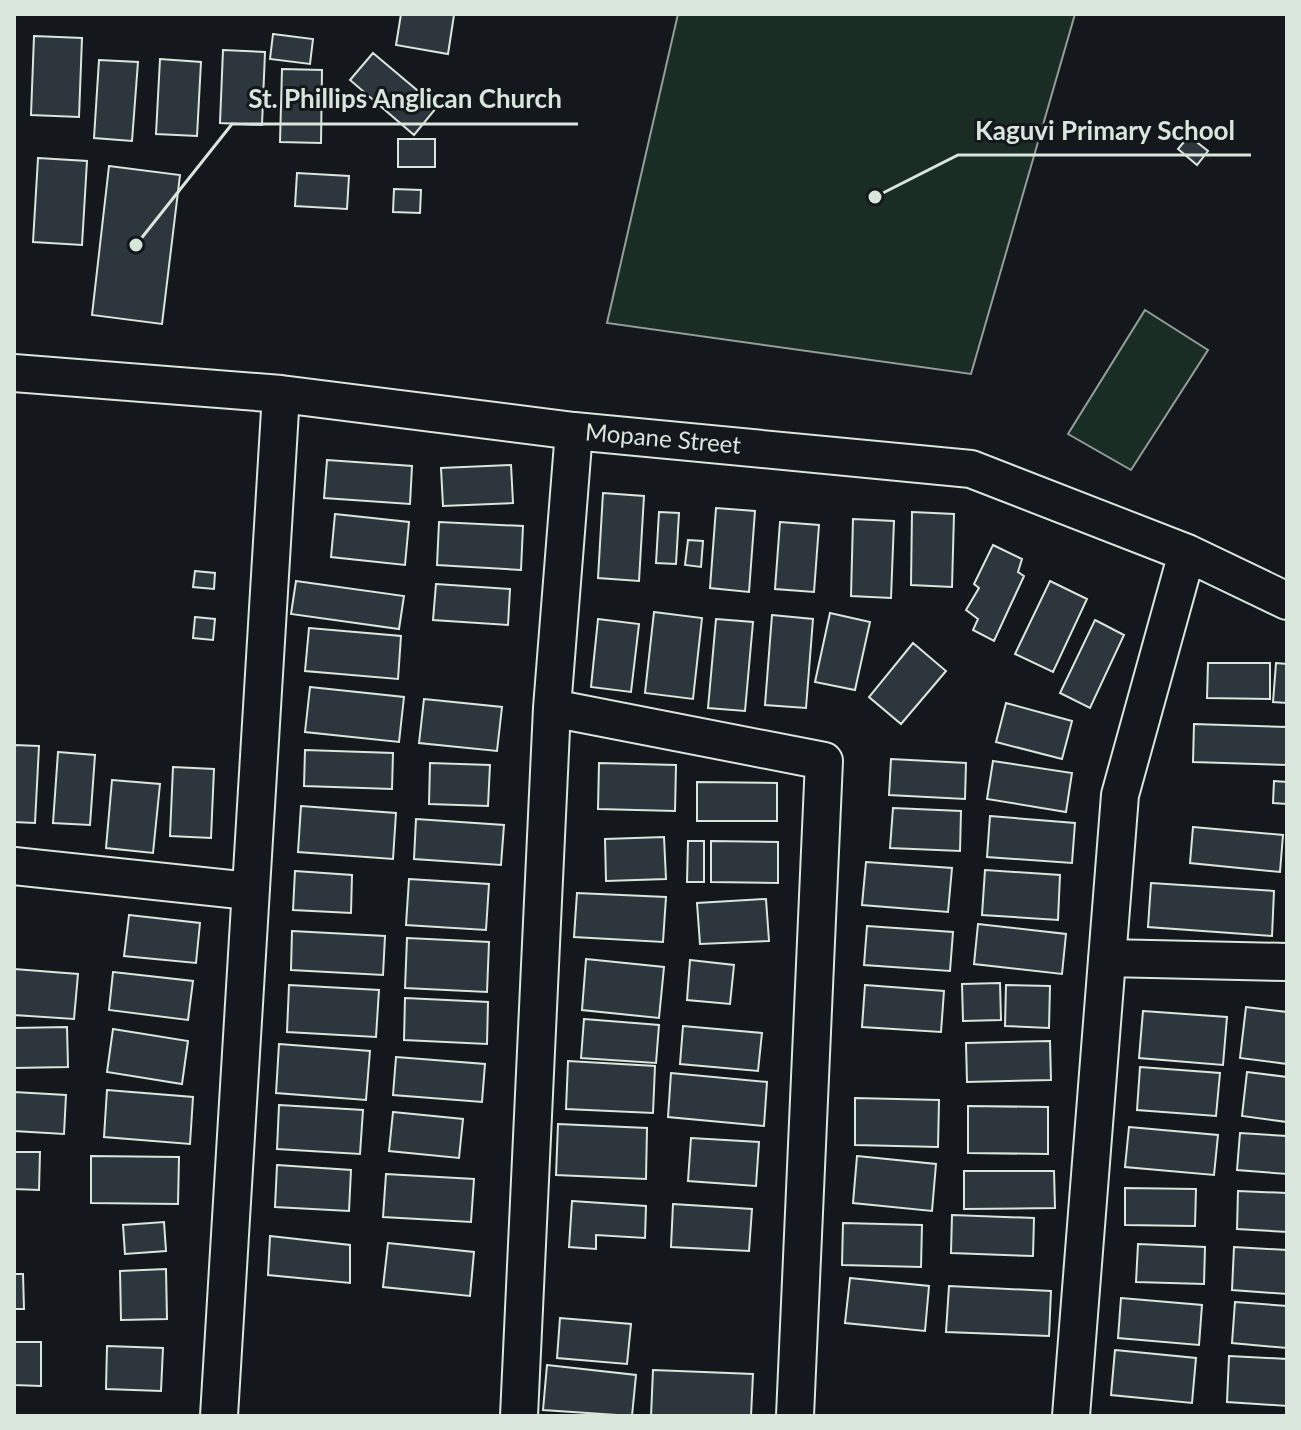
<svg xmlns="http://www.w3.org/2000/svg" width="1301" height="1430" viewBox="0 0 1301 1430" font-family="Lato,sans-serif">
<rect width="100%" height="100%" fill="#14181c"/>
<path fill="#1a2d24" stroke="#939e99" stroke-width="2" d="M678,14H1075L971,374L607,323Z
M1145,310L1208,350L1131,470L1068,434Z"/>
<path fill="#2c363c" stroke="#d8e6dc" stroke-width="2" d="M401,14L454,15L448,54L396,45Z
M273,34L313,39L310,64L270,59Z
M34,36L82,38L79,117L31,115Z
M223,50L265,52L262,125L220,123Z
M373,53L437,107L414,135L350,80Z
M160,59L201,62L197,136L156,134Z
M99,60L138,62L132,141L94,138Z
M282,69L322,70L321,143L280,142Z
M1189,136L1208,151L1197,165L1178,149Z
M398,139H435V167H398Z
M38,158L87,161L82,245L33,242Z
M109,166L180,175L162,324L92,315Z
M297,173L349,176L347,209L295,206Z
M394,189L421,190L420,213L393,212Z
M327,460L412,466L410,504L324,498Z
M511,465L513,503L443,506L441,468Z
M603,493L644,496L639,581L598,578Z
M716,508L755,511L749,592L710,588Z
M659,512L679,513L676,564L656,563Z
M912,512L954,514L952,587L911,585Z
M335,514L409,522L405,565L331,557Z
M853,519L894,521L891,598L851,596Z
M439,522L523,526L521,570L437,565Z
M780,522L819,525L814,592L775,589Z
M688,540L703,541L701,567L685,565Z
M993,545L1022,559L1018,572L1024,576L994,641L973,630L978,619L966,610L979,588L974,584Z
M195,571L215,573L214,589L193,587Z
M296,581L404,596L399,629L291,614Z
M1050,581L1087,599L1053,672L1015,654Z
M436,584L510,589L508,625L433,620Z
M654,612L702,618L693,699L645,693Z
M830,613L870,622L855,690L815,682Z
M772,615L813,619L806,708L765,705Z
M195,617L215,619L213,640L193,638Z
M598,619L639,624L631,692L591,687Z
M716,619L753,622L745,711L708,708Z
M1095,620L1124,635L1090,708L1060,693Z
M309,628L401,636L398,679L305,671Z
M913,643L946,671L901,724L869,697Z
M1208,663H1270V699L1207,698Z
M1276,663L1287,664V703L1273,702Z
M310,687L404,697L399,742L305,732Z
M424,699L502,707L497,751L419,743Z
M1006,703L1072,721L1062,759L996,742Z
M1194,724L1287,727V765L1193,762Z
M14,745L39,746L35,823L14,822Z
M305,750L393,753L392,789L304,786Z
M58,752L95,755L90,825L53,823Z
M891,759L966,763L965,799L889,795Z
M993,761L1072,773L1066,812L987,799Z
M430,763L490,765L488,806L429,804Z
M599,763L676,765L675,811L598,809Z
M173,767L214,769L211,838L170,836Z
M112,780L160,784L153,853L106,848Z
M1274,781L1287,782V804L1273,803Z
M697,782L777,783V821H697Z
M301,806L396,813L393,859L298,852Z
M893,808L961,811L960,851L890,848Z
M990,816L1075,823L1072,863L987,857Z
M416,819L504,825L501,865L414,859Z
M1193,827L1283,835L1280,872L1190,863Z
M664,837L666,879L606,881L605,839Z
M688,841H704V882H687Z
M711,841L778,842V883L711,882Z
M866,862L952,868L948,912L862,905Z
M985,870L1060,875L1058,920L982,915Z
M295,871L352,875L351,913L293,910Z
M409,879L489,884L486,930L406,925Z
M1151,883L1274,891L1272,936L1148,927Z
M577,893L666,897L663,942L574,937Z
M766,899L769,941L700,944L697,903Z
M129,915L200,923L196,963L124,956Z
M978,924L1066,934L1062,974L974,964Z
M867,926L953,932L950,971L864,965Z
M292,931L385,936L383,975L291,970Z
M407,938L489,942L487,992L405,988Z
M586,959L664,967L659,1018L582,1010Z
M690,960L734,965L730,1004L687,1000Z
M14,969L78,974L74,1019L14,1015Z
M113,972L193,981L188,1020L109,1010Z
M1000,983L1001,1020L963,1021L962,984Z
M289,985L379,990L376,1037L287,1032Z
M865,985L944,991L941,1032L862,1027Z
M1006,985L1050,986L1049,1028L1005,1026Z
M405,998L488,1002L487,1044L404,1040Z
M1246,1007L1287,1012V1064L1240,1058Z
M1143,1011L1227,1017L1223,1065L1139,1058Z
M584,1019L659,1025L656,1063L581,1058Z
M683,1026L762,1033L758,1071L680,1064Z
M67,1027L68,1067L14,1068V1028Z
M113,1029L188,1041L182,1084L107,1072Z
M1050,1041L1051,1080L967,1082L966,1043Z
M279,1044L370,1051L366,1100L276,1093Z
M396,1057L485,1064L482,1102L393,1095Z
M568,1061L655,1066L653,1113L566,1109Z
M1140,1067L1220,1073L1216,1116L1137,1110Z
M1247,1072L1287,1077V1122L1242,1116Z
M671,1073L767,1082L764,1126L668,1117Z
M107,1090L193,1097L190,1144L104,1137Z
M14,1092L66,1095L64,1134L14,1131Z
M855,1098L939,1100L938,1147L855,1145Z
M279,1105L363,1110L360,1154L277,1149Z
M968,1106L1048,1107V1154L968,1153Z
M393,1112L463,1119L459,1158L389,1151Z
M558,1124L647,1128L646,1179L556,1175Z
M1129,1127L1218,1135L1214,1175L1125,1167Z
M1240,1133L1287,1136V1174L1237,1170Z
M691,1138L759,1142L756,1186L688,1181Z
M14,1152H40L39,1190L14,1189Z
M91,1156L179,1157L178,1204L91,1203Z
M857,1156L936,1164L932,1211L853,1203Z
M277,1165L351,1170L349,1211L275,1207Z
M964,1171H1054L1055,1208L964,1209Z
M386,1174L474,1179L471,1222L383,1217Z
M1125,1188L1196,1189L1195,1226L1125,1225Z
M1238,1191L1287,1193V1232L1237,1229Z
M572,1201L646,1206L645,1238L596,1235V1249L569,1247Z
M673,1204L752,1209L749,1251L671,1247Z
M952,1215L1034,1218L1033,1256L951,1253Z
M164,1222L166,1251L125,1254L123,1225Z
M843,1223L922,1225L921,1267L842,1265Z
M270,1236L350,1245V1283L268,1275Z
M388,1243L474,1252L470,1296L383,1287Z
M1138,1244L1205,1247L1204,1284L1136,1282Z
M1234,1247L1287,1250V1294L1232,1290Z
M166,1269L167,1319L121,1320L120,1271Z
M14,1274H23L24,1309H14Z
M850,1278L929,1286L925,1331L845,1323Z
M949,1286L1051,1291L1049,1336L946,1332Z
M1121,1298L1202,1305L1199,1345L1118,1338Z
M1235,1302L1287,1306V1348L1232,1343Z
M560,1318L631,1324L627,1364L557,1358Z
M14,1342H41V1386L14,1385Z
M107,1346L163,1348L161,1391L106,1389Z
M1115,1350L1196,1358L1192,1403L1111,1395Z
M1229,1356L1287,1359V1406L1227,1402Z
M547,1365L636,1375L632,1416L543,1410Z
M653,1370L753,1374L751,1416H651Z"/>
<g fill="none" stroke-linecap="round" stroke-linejoin="round">
<g stroke="#d8e6dc" stroke-width="40">
<path id="minor" d="M14,373L281,394L574,431L971,469L1187,553L1287,601
M552,708L824,761L795,1416
M14,866L249,891
M1107,958L1287,962
M219,1416L281,394
M519,1416L552,708L574,431
M1071,1416L1120,795L1187,553"/>
</g>
<use href="#minor" stroke="#14181c" stroke-width="36"/>
</g>
<g text-anchor="middle" stroke-width="6" stroke-linejoin="round" paint-order="stroke">
<g font-size="24" fill="#d8e6dc" stroke="#14181c">
<text transform="translate(663 439) rotate(5)" y="8">Mopane Street</text>
</g>
</g>
<path fill="none" stroke="#d8e6dc" stroke-width="3" d="M136 245L232 124H578M875 197L958 155H1251"/>
<g fill="#d8e6dc" stroke="#14181c" stroke-width="3">
<circle cx="136" cy="245" r="8"/>
<circle cx="875" cy="197" r="8"/>
</g>
<g font-size="26" text-anchor="middle" font-weight="bold" fill="#d8e6dc" stroke="#14181c" stroke-width="6" stroke-linejoin="round" paint-order="stroke">
<text x="405" y="108">St. Phillips Anglican Church</text>
<text x="1105" y="140">Kaguvi Primary School</text>
</g>
<rect width="1301" height="1430" fill="none" stroke="#d8e6dc" stroke-width="32"/>
</svg>
